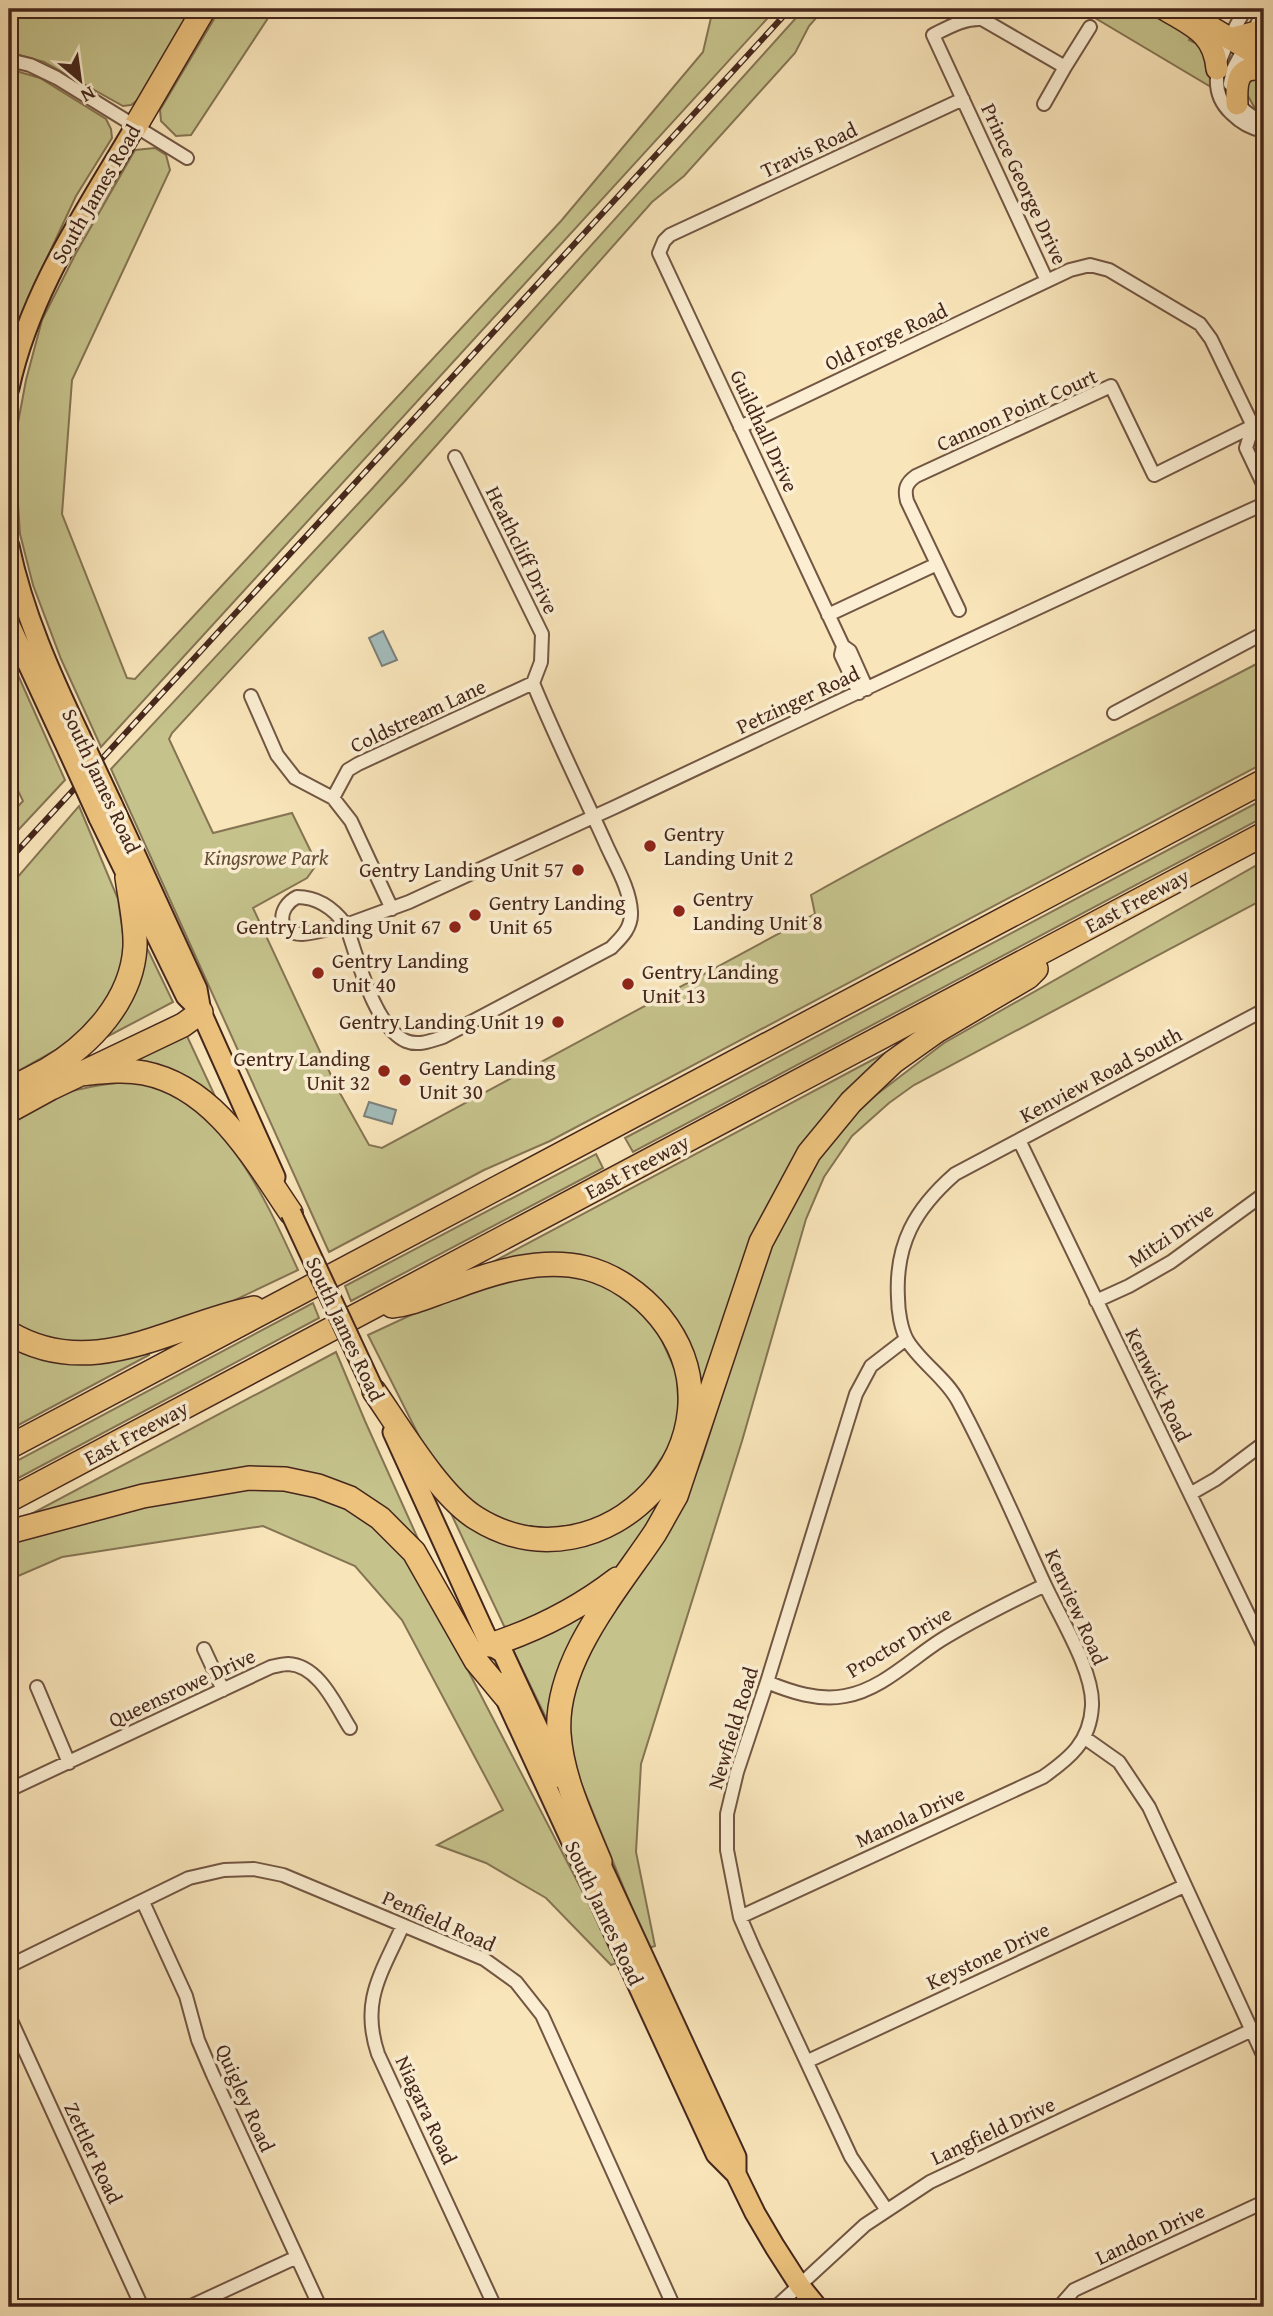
<svg xmlns="http://www.w3.org/2000/svg" width="1273" height="2316" viewBox="0 0 1273 2316" font-family="'Gentium Book Plus',serif">
<rect width="100%" height="100%" fill="#f9e5ba"/>
<filter id="stains"><feTurbulence type="fractalNoise" baseFrequency=".00286" numOctaves="4"/><feColorMatrix values="0 0 0 0 .2 0 0 0 0 .09 0 0 0 0 .02 0 0 0 .5 -.17"/></filter>
<radialGradient id="worn" r=".72"><stop offset=".6" stop-color="#630" stop-opacity="0"/><stop offset="1" stop-color="#630" stop-opacity=".3"/></radialGradient>
<path fill="#c5c28b" stroke="#857453" stroke-width="2" d="M9,9H195L139,99L131,105L123,106L44,62L9,52Z
M220,9H274L191,135L176,136L161,121L160,110Z
M713,9H776L101,747L61,659L33,585L20,534L14,444L26,380L42,320L76,253L135,150L155,148L166,155L170,170L72,380L62,514L127,678L135,679L561,221L703,52Z
M804,9H824L809,26L795,53L684,176L652,202L404,482L172,733L169,739L213,833L292,813L317,864L307,878L253,908L336,1086L369,1145L382,1148L815,914L811,895C959,812 1114,739 1264,660V763L550,1141L484,1170L329,1252L111,769L370,491Z
M1080,9H1150L1192,34L1189,40L1195,43L1198,37L1211,74V87Z
M9,69L40,78L106,119L111,129L112,138L76,196L39,275L9,351Z
M1264,77V114L1256,110L1245,91L1247,80Z
M9,655L65,780L9,840V816L23,801L9,772Z
M1264,799V817L633,1152L625,1138Z
M79,806L118,899L125,949L121,972L101,1013L70,1042L9,1076V887Z
M1264,861V899L914,1085L889,1103L852,1136L824,1177L806,1219L742,1441L641,1764L636,1852L655,1946L648,1948L577,1773L567,1726L572,1687L592,1646L658,1547L690,1488L702,1458L759,1279L774,1240L812,1167L845,1124L872,1098L944,1043Z
M146,946L173,1002L95,1043Z
M186,1034L221,1109L127,1061Z
M904,1043L806,1149L699,1418L695,1390L630,1280L491,1263Z
M126,1082C217,1087 265,1198 298,1270L214,1310L115,1343L52,1341L9,1323V1124C48,1095 79,1086 126,1082Z
M596,1154L603,1168L351,1301L345,1286Z
M546,1274L585,1278L623,1295L654,1323L677,1374L679,1421L671,1444L634,1499L583,1526L534,1531L472,1506L428,1454L368,1335L439,1302L487,1286Z
M313,1303L319,1318L9,1483V1465Z
M9,1342L147,1350L149,1355L9,1430Z
M336,1352L365,1421L423,1550L299,1477L32,1519L31,1514Z
M669,1484L659,1515L612,1575L513,1630L504,1626L448,1507L554,1547Z
M257,1488C304,1490 351,1503 387,1537C404,1553 416,1575 429,1595L619,1962L611,1965L546,1898L486,1863L437,1845L503,1810L402,1620L355,1566L263,1526L62,1557L9,1580V1543C90,1520 172,1497 257,1488Z
M594,1608L550,1726L512,1648Z"/>
<path fill="#a3bcbb" stroke="#7d807b" stroke-width="2" d="M383,631L397,660L382,666L369,638Z
M369,1102L396,1110L392,1124L364,1116Z"/>
<g fill="none" stroke-linecap="round" stroke-linejoin="round">
<g stroke="#725643" stroke-width="16">
<path id="minor" d="M1245,9C1229,40 1199,83 1231,113C1240,122 1252,129 1264,131
M9,60L30,65L57,78L187,158
M1230,84L1233,69L1264,11
M1235,101L1245,111L1264,125
M1044,104L1065,67
M1047,281L933,35C949,27 964,18 982,19L1065,67L1090,27
M740,427L1070,270L1090,265L1109,270L1200,324L1211,339L1253,426L1154,475L1111,386L916,476C906,483 904,489 907,501L959,610
M1264,430L1253,426L1246,448L1264,486
M455,457L542,634L541,662L533,683C555,737 581,789 605,842C614,863 630,888 631,912C632,928 621,938 611,948L443,1037C431,1041 418,1046 406,1041C374,1027 357,956 346,925L409,902L593,817L615,807C831,705 1047,602 1264,504
M828,615L937,564
M843,646L841,655L859,693
M867,689L850,651L843,646L659,253L664,241L670,235L963,99
M251,696L277,755L295,778L333,798L351,821L392,909
M1114,713L1264,633
M333,798L348,770L358,764L533,683
M297,897C318,897 334,909 346,925C332,928 316,933 302,934C276,934 277,907 297,897Z
M1019,1140L1264,1647
M1096,1301L1129,1286L1171,1262L1264,1194
M1190,1494L1216,1479L1264,1443
M204,1649L223,1690
M767,1682C791,1692 818,1701 845,1696C881,1690 911,1659 941,1640C975,1619 1010,1602 1045,1585
M37,1687L69,1763
M1085,1738L1119,1762L1149,1807L1264,2057
M9,1790L271,1667C277,1666 283,1664 288,1664C319,1665 336,1706 350,1728
M143,1902L186,1996L198,2040L213,2075L320,2307
M740,1917L1043,1777C1070,1758 1090,1742 1092,1706C1094,1671 1059,1616 1044,1583C1016,1522 990,1460 958,1401C946,1378 920,1362 907,1340C901,1329 898,1311 898,1298C895,1244 915,1209 955,1174L1264,1010
M403,1925C382,1973 360,2000 378,2054L495,2307
M9,1966L189,1878L224,1870L254,1869L283,1875L484,1959L516,1982L542,2015L674,2307
M9,2016L142,2307
M808,2061L1184,1886
M886,2209L851,2157L753,1947L740,1917L727,1850V1814L737,1772L767,1682L856,1394L871,1366L906,1339
M189,2307L297,2257
M776,2307L865,2225L930,2182L1252,2030
M1059,2307L1074,2290L1264,2202"/>
</g>
<g stroke="#45261b" stroke-width="23">
<path id="primary" d="M9,388C30,291 86,211 135,127
M9,546C23,613 51,675 80,736
M9,623L68,750
M112,804L197,989L201,1012L275,1177
M99,818L186,996L193,1003
M393,1432L490,1645L503,1653L561,1778
M498,1682L716,2154L736,2174L755,2213L775,2247L800,2286L817,2307
M594,1850L736,2157V2174"/>
</g>
<g stroke="#45261b" stroke-width="24">
<path id="trunk" d="M1164,9C1192,26 1214,33 1217,69
M1181,9L1264,59
M1230,39L1264,30
M1237,104C1236,82 1237,65 1264,70"/>
</g>
<g stroke="#45261b" stroke-width="26">
<path id="motorway" d="M135,127L204,9
M80,1074C101,1072 123,1069 144,1073C215,1087 254,1159 291,1213
M9,1090C21,1083 34,1077 47,1070C91,1044 132,1000 135,947C136,924 130,900 127,877
M9,1111L51,1088L183,1025L201,1012
M9,1333C93,1383 171,1325 254,1308
M374,1391C400,1428 439,1495 476,1518C603,1598 756,1436 660,1317C641,1294 614,1275 586,1268C541,1257 494,1272 452,1288C431,1295 413,1304 392,1306
M9,1447L1264,781
M9,1500L1264,834
M9,1532L143,1496L249,1478L285,1479L318,1486L350,1498L380,1518L414,1552L476,1661L505,1696
M490,1645C537,1630 578,1609 617,1579
M600,1862C583,1821 562,1778 559,1734C554,1661 617,1590 655,1533C662,1521 669,1508 676,1496L761,1242L809,1153L851,1102L893,1062L938,1030L1028,977L1036,969"/>
</g>
<use href="#minor" stroke="#fbeed2" stroke-width="12"/>
<use href="#primary" stroke="#ecc27d" stroke-width="19"/>
<use href="#trunk" stroke="#ecc27d" stroke-width="21"/>
<use href="#motorway" stroke="#ecc27d" stroke-width="23"/>
<g stroke="#45261b" stroke-width="6">
<path id="rail" d="M9,860L790,9"/>
</g>
<use href="#rail" stroke="#fbeed2" stroke-width="3.5" stroke-dasharray="10" stroke-linecap="butt"/>
<g stroke="#45261b" stroke-width="23" stroke-linecap="butt">
<path id="primary-bridge" d="M80,736L112,804
M68,750L99,818
M291,1213L374,1391"/>
</g>
<use href="#primary-bridge" stroke="#ecc27d" stroke-width="19"/>
</g>
<g fill="#8f2418" stroke="#fbeed2" stroke-width="2.5">
<circle cx="650" cy="846" r="7"/>
<circle cx="578" cy="870" r="7"/>
<circle cx="679" cy="911" r="7"/>
<circle cx="475" cy="915" r="7"/>
<circle cx="455" cy="927" r="7"/>
<circle cx="318" cy="973" r="7"/>
<circle cx="628" cy="984" r="7"/>
<circle cx="558" cy="1022" r="7"/>
<circle cx="384" cy="1071" r="7"/>
<circle cx="405" cy="1080" r="7"/>
</g>
<g text-anchor="middle" stroke-width="7" stroke-linejoin="round" paint-order="stroke">
<g font-size="21" fill="#45261b" stroke="#fbeed2">
<text transform="translate(809 150) rotate(-25)" y="7">Travis Road</text>
<text transform="translate(1024 184) rotate(65)" y="7">Prince George Drive</text>
<text transform="translate(96 194) rotate(-60)" y="7">South James Road</text>
<text transform="translate(886 337) rotate(-25)" y="7">Old Forge Road</text>
<text transform="translate(1017 410) rotate(-24)" y="7">Cannon Point Court</text>
<text transform="translate(764 431) rotate(65)" y="7">Guildhall Drive</text>
<text transform="translate(522 550) rotate(64)" y="7">Heathcliff Drive</text>
<text transform="translate(798 700) rotate(-25)" y="7">Petzinger Road</text>
<text transform="translate(418 716) rotate(-25)" y="7">Coldstream Lane</text>
<text transform="translate(101 781) rotate(65)" y="7">South James Road</text>
<text transform="translate(1137 901) rotate(-28)" y="7">East Freeway</text>
<text transform="translate(1101 1075) rotate(-28)" y="7">Kenview Road South</text>
<text transform="translate(637 1167) rotate(-28)" y="7">East Freeway</text>
<text transform="translate(1171 1235) rotate(-34)" y="7">Mitzi Drive</text>
<text transform="translate(345 1329) rotate(65)" y="7">South James Road</text>
<text transform="translate(1158 1385) rotate(64)" y="7">Kenwick Road</text>
<text transform="translate(136 1433) rotate(-28)" y="7">East Freeway</text>
<text transform="translate(1076 1607) rotate(66)" y="7">Kenview Road</text>
<text transform="translate(899 1642) rotate(-31)" y="7">Proctor Drive</text>
<text transform="translate(182 1688) rotate(-25)" y="7">Queensrowe Drive</text>
<text transform="translate(733 1728) rotate(-73)" y="7">Newfield Road</text>
<text transform="translate(910 1817) rotate(-25)" y="7">Manola Drive</text>
<text transform="translate(604 1913) rotate(65)" y="7">South James Road</text>
<text transform="translate(439 1921) rotate(24)" y="7">Penfield Road</text>
<text transform="translate(988 1956) rotate(-25)" y="7">Keystone Drive</text>
<text transform="translate(245 2098) rotate(66)" y="7">Quigley Road</text>
<text transform="translate(426 2110) rotate(65)" y="7">Niagara Road</text>
<text transform="translate(993 2131) rotate(-25)" y="7">Langfield Drive</text>
<text transform="translate(93 2153) rotate(65)" y="7">Zettler Road</text>
<text transform="translate(1150 2234) rotate(-25)" y="7">Landon Drive</text>
</g>
<g font-size="21" fill="#45261b" stroke="#fbeed2" text-anchor="start">
<text x="664" y="841">Gentry<tspan x="664" dy="24">Landing Unit 2</tspan></text>
<text x="564" y="877" text-anchor="end">Gentry Landing Unit 57</text>
<text x="693" y="906">Gentry<tspan x="693" dy="24">Landing Unit 8</tspan></text>
<text x="489" y="910">Gentry Landing<tspan x="489" dy="24">Unit 65</tspan></text>
<text x="441" y="934" text-anchor="end">Gentry Landing Unit 67</text>
<text x="332" y="968">Gentry Landing<tspan x="332" dy="24">Unit 40</tspan></text>
<text x="642" y="979">Gentry Landing<tspan x="642" dy="24">Unit 13</tspan></text>
<text x="544" y="1029" text-anchor="end">Gentry Landing Unit 19</text>
<text x="370" y="1066" text-anchor="end">Gentry Landing<tspan x="370" dy="24">Unit 32</tspan></text>
<text x="419" y="1075">Gentry Landing<tspan x="419" dy="24">Unit 30</tspan></text>
</g>
<g font-size="21" font-style="italic" fill="#654d37" stroke="#fbeed2">
<text x="266" y="865">Kingsrowe Park</text>
</g>
</g>
<rect width="1273" height="2316" fill="none" stroke="#f9e5ba" stroke-width="35"/>
<rect x="10" y="10" width="1252" height="2295" fill="none" stroke="#45261b" stroke-width="3.5"/>
<rect x="18" y="18" width="1238" height="2281" fill="none" stroke="#45261b" stroke-width="2"/>
<g transform="translate(80 80) rotate(151)" stroke="#fbeed2" stroke-width="5" paint-order="stroke">
<path d="M0-5L12 26L0 18L-12 26Z" fill="#45261b"/>
<text y="-10" font-size="19" font-weight="bold" text-anchor="middle" fill="#45261b">N</text>
</g>
<rect width="100%" height="100%" filter="url(#stains)"/>
<rect width="100%" height="100%" fill="url(#worn)"/>
</svg>
